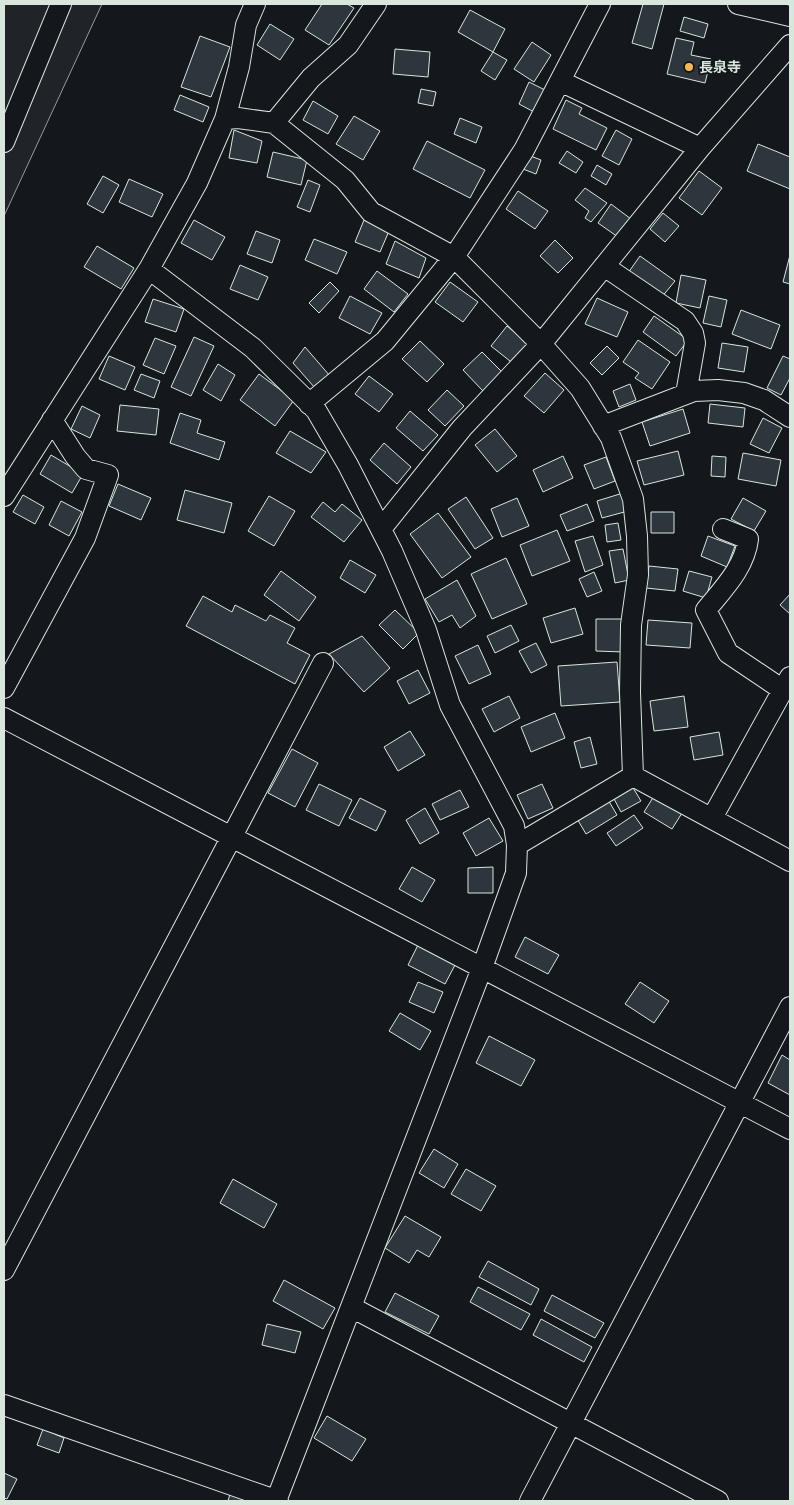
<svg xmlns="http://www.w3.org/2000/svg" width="794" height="1505" viewBox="0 0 794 1505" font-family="Ubuntu,'Noto Sans JP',sans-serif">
<rect width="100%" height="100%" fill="#14181c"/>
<path fill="#202428" stroke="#939e99" d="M4,4H102L4,216Z"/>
<path fill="#2c363c" stroke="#d8e6dc" d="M322,4H347L354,8L329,45L305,30Z
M643,4H664L652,49L632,43Z
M470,10L505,29L493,52L458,32Z
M684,17L708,24L704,38L680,31Z
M270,24L294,39L280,60L257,45Z
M200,36L230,47L211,97L181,87Z
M676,38L694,42L691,55L711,59L705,83L667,74Z
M532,42L551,55L534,82L514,69Z
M395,49L430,52L428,77L393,74Z
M493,52L507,60L495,80L481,71Z
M529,82L545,90L534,112L519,104Z
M421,89L436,92L433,106L418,103Z
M180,95L209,107L203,122L174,110Z
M566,100L582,108L579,114L607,128L596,150L553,129Z
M313,101L338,116L328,134L303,120Z
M354,116L380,131L363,160L336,144Z
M460,118L482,127L476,143L454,134Z
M234,130L262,141L257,163L229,158Z
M616,130L632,139L619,165L602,156Z
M427,141L485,170L470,198L413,169Z
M758,144L790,157V189L747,171Z
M567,151L583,162L576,173L559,163Z
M273,152L307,160L301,185L267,177Z
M528,155L541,160L536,174L523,169Z
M597,165L612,174L606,185L591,176Z
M699,171L722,188L702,215L679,198Z
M103,176L119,185L103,213L87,204Z
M129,179L163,194L152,217L119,202Z
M308,180L320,185L310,212L297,207Z
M585,188L607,203L591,222L585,218L589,211L575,200Z
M518,191L548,211L535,229L506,209Z
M611,204L631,219L618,237L598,223Z
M663,213L679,226L665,242L650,229Z
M194,220L225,237L212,260L181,243Z
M364,220L389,231L380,252L355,242Z
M256,231L280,240L272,263L247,254Z
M314,239L347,252L337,274L305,260Z
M555,240L573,258L558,273L540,256Z
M395,241L426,258L419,278L386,264Z
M97,246L134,268L121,289L84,267Z
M790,255V284L783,282Z
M640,256L675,281L661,298L628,273Z
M240,265L268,277L258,300L230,289Z
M377,271L408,294L394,312L364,289Z
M681,275L706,280L700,308L676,303Z
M330,282L339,291L319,313L309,303Z
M450,282L478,302L463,322L435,302Z
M350,296L382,313L370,334L339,318Z
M709,296L727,300L721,327L703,323Z
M597,298L628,312L617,337L585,324Z
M153,299L184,309L176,332L145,322Z
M741,310L780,325L771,349L732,334Z
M654,316L688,340L676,356L643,332Z
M507,326L531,346L515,365L491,346Z
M194,337L214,346L191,396L171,387Z
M155,338L176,346L164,374L143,365Z
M638,340L670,362L652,389L635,378L639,373L623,362Z
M420,341L444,364L427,382L402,359Z
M722,343L748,347L744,372L718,368Z
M607,346L619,358L602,375L590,363Z
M305,347L330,376L315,388L293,363Z
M482,352L502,372L483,391L463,370Z
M109,356L135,367L125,390L99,379Z
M783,356L790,359V378L781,395L767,388Z
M218,364L235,375L221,401L203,390Z
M545,373L564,390L544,413L524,396Z
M141,374L160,381L154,398L134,390Z
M259,374L294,400L275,426L240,400Z
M369,376L393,394L379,412L355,394Z
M630,384L636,400L619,407L613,391Z
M447,390L464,406L445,426L428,410Z
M710,404L745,408L743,427L708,423Z
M120,405L159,409L156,435L117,431Z
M82,406L100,415L90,438L71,429Z
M683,409L690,433L650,446L642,422Z
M410,411L438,435L423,451L396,428Z
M180,413L201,420L197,433L225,442L219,460L170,443Z
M763,418L782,428L769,453L750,444Z
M495,429L517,456L497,472L475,445Z
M290,431L326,452L311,473L276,453Z
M384,443L411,467L397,484L370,460Z
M678,451L684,475L644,485L637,461Z
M743,453L781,460L776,486L738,479Z
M51,455L83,474L72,493L40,474Z
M563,456L573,478L543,492L533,470Z
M712,456L726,457L725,477L711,476Z
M606,457L615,481L594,489L584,465Z
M118,484L151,498L141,520L109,506Z
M185,490L232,503L224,533L177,520Z
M623,493L628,511L602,518L597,501Z
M23,495L44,507L35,524L13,512Z
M269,496L295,511L274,546L248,531Z
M466,497L493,538L475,549L448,509Z
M517,498L529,526L502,537L491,509Z
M743,498L766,511L754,531L731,519Z
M61,501L82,512L69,536L49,525Z
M323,502L335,512L342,504L362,520L344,542L311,517Z
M587,504L594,521L567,531L560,515Z
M651,512H674V533H651Z
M438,513L471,557L442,578L410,534Z
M618,523L621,540L607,542L605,525Z
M557,530L570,561L532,576L520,545Z
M593,536L603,565L585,572L575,541Z
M708,536L735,546L727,567L701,556Z
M623,549L629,580L615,583L609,551Z
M506,558L527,604L492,619L471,574Z
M350,560L376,575L365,593L340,578Z
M649,566L678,569L675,591L646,588Z
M281,571L316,597L299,621L264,595Z
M689,571L712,577L706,598L683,591Z
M594,572L602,591L587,597L579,579Z
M457,580L476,616L460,628L452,615L439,622L425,599Z
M790,594V614L780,605Z
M203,596L232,612L235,605L266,621L270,615L295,628L287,643L310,655L295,684L186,626Z
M575,608L583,634L551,643L543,618Z
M395,610L419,633L403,649L379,625Z
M596,619H624V652L596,651Z
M648,620L692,623L690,648L646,645Z
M511,625L519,641L495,653L487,636Z
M362,636L390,668L364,692L329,654Z
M536,643L547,665L531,673L519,651Z
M478,645L491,674L469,684L455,656Z
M617,662L620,702L561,706L558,666Z
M418,670L430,693L409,704L397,681Z
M509,696L520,718L494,732L482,709Z
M684,696L688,727L654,731L650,701Z
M555,713L565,738L531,752L521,727Z
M410,731L425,755L398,771L384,747Z
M719,732L723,755L694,760L690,737Z
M590,737L597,764L581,768L574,742Z
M292,749L318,763L295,807L268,793Z
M319,784L352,800L339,826L306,810Z
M542,784L553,808L528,819L517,795Z
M632,786L641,801L621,812L613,797Z
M460,790L469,807L440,820L432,804Z
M654,796L682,813L672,829L644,812Z
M360,798L386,811L376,831L349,818Z
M607,798L617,815L586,834L576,817Z
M425,808L439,833L420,844L406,820Z
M634,815L643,828L616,846L607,833Z
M489,818L503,841L476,856L463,833Z
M412,867L435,880L422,902L399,889Z
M493,867V893H468V868Z
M525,937L559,955L548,974L515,957Z
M418,945L455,965L445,984L408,965Z
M418,982L443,992L434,1013L409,1002Z
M640,982L669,1001L654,1023L625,1004Z
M400,1013L431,1031L420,1050L389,1031Z
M489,1036L535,1060L521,1086L476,1063Z
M782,1055L790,1060V1095L768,1083Z
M434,1149L458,1164L444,1188L419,1173Z
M466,1169L496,1186L481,1211L451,1194Z
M233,1179L277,1204L264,1228L220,1203Z
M405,1216L441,1237L429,1257L417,1250L409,1263L385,1248Z
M488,1261L539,1289L531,1305L479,1277Z
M284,1280L335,1308L323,1329L273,1301Z
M478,1287L530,1314L521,1330L470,1302Z
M395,1293L439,1316L429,1334L385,1312Z
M552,1295L604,1323L595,1338L544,1311Z
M541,1319L592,1347L584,1362L533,1335Z
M267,1324L301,1332L295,1353L262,1345Z
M327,1416L366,1439L352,1461L314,1438Z
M43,1429L64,1438L59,1453L37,1445Z
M4,1473L17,1479L7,1499L4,1498Z
M230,1494L251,1501H228Z"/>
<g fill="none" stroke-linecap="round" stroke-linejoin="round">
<g stroke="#d8e6dc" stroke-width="22">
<path id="minor" d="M738,4L790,16
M560,81L700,148
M225,119L239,67L246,25L255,4
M274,123L311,78L348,45L376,4
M4,142L61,4
M604,266L685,321L693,333L695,343L686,394
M149,269L253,348L316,410L348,465L392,551L426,630L450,705L514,826L517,845L516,873L482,968L276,1501
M309,404L385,341L454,257L524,150L600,4
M603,426L694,391L718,390L744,393L764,400L790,417
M4,496L149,269L197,183L225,119L238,118L274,123L345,180L371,212L454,257L541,344L580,388L611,438L633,499L637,536L638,575L631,625L630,692L633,776L517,845
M381,529L462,428L541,344L700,148L790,45
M723,529L748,539C745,567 723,589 706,610L728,653L783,690
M4,688L85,538L108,475L86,469L75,456L52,420
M4,718L790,1129
M633,776L790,861
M712,818L790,677
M4,1270L323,663
M351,1307L718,1501
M4,1405L278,1501
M530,1501L790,1007"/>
</g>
<use href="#minor" stroke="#14181c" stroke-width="20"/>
</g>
<circle fill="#ffb74d" stroke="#14181c" stroke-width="2" cx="689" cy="67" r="5"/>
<g text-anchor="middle" stroke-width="4" stroke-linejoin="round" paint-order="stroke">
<g font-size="14" font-weight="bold" fill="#d8e6dc" stroke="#14181c" text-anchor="start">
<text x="699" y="72">長泉寺</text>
</g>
</g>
<rect width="794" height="1505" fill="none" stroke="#d8e6dc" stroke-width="10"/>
</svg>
